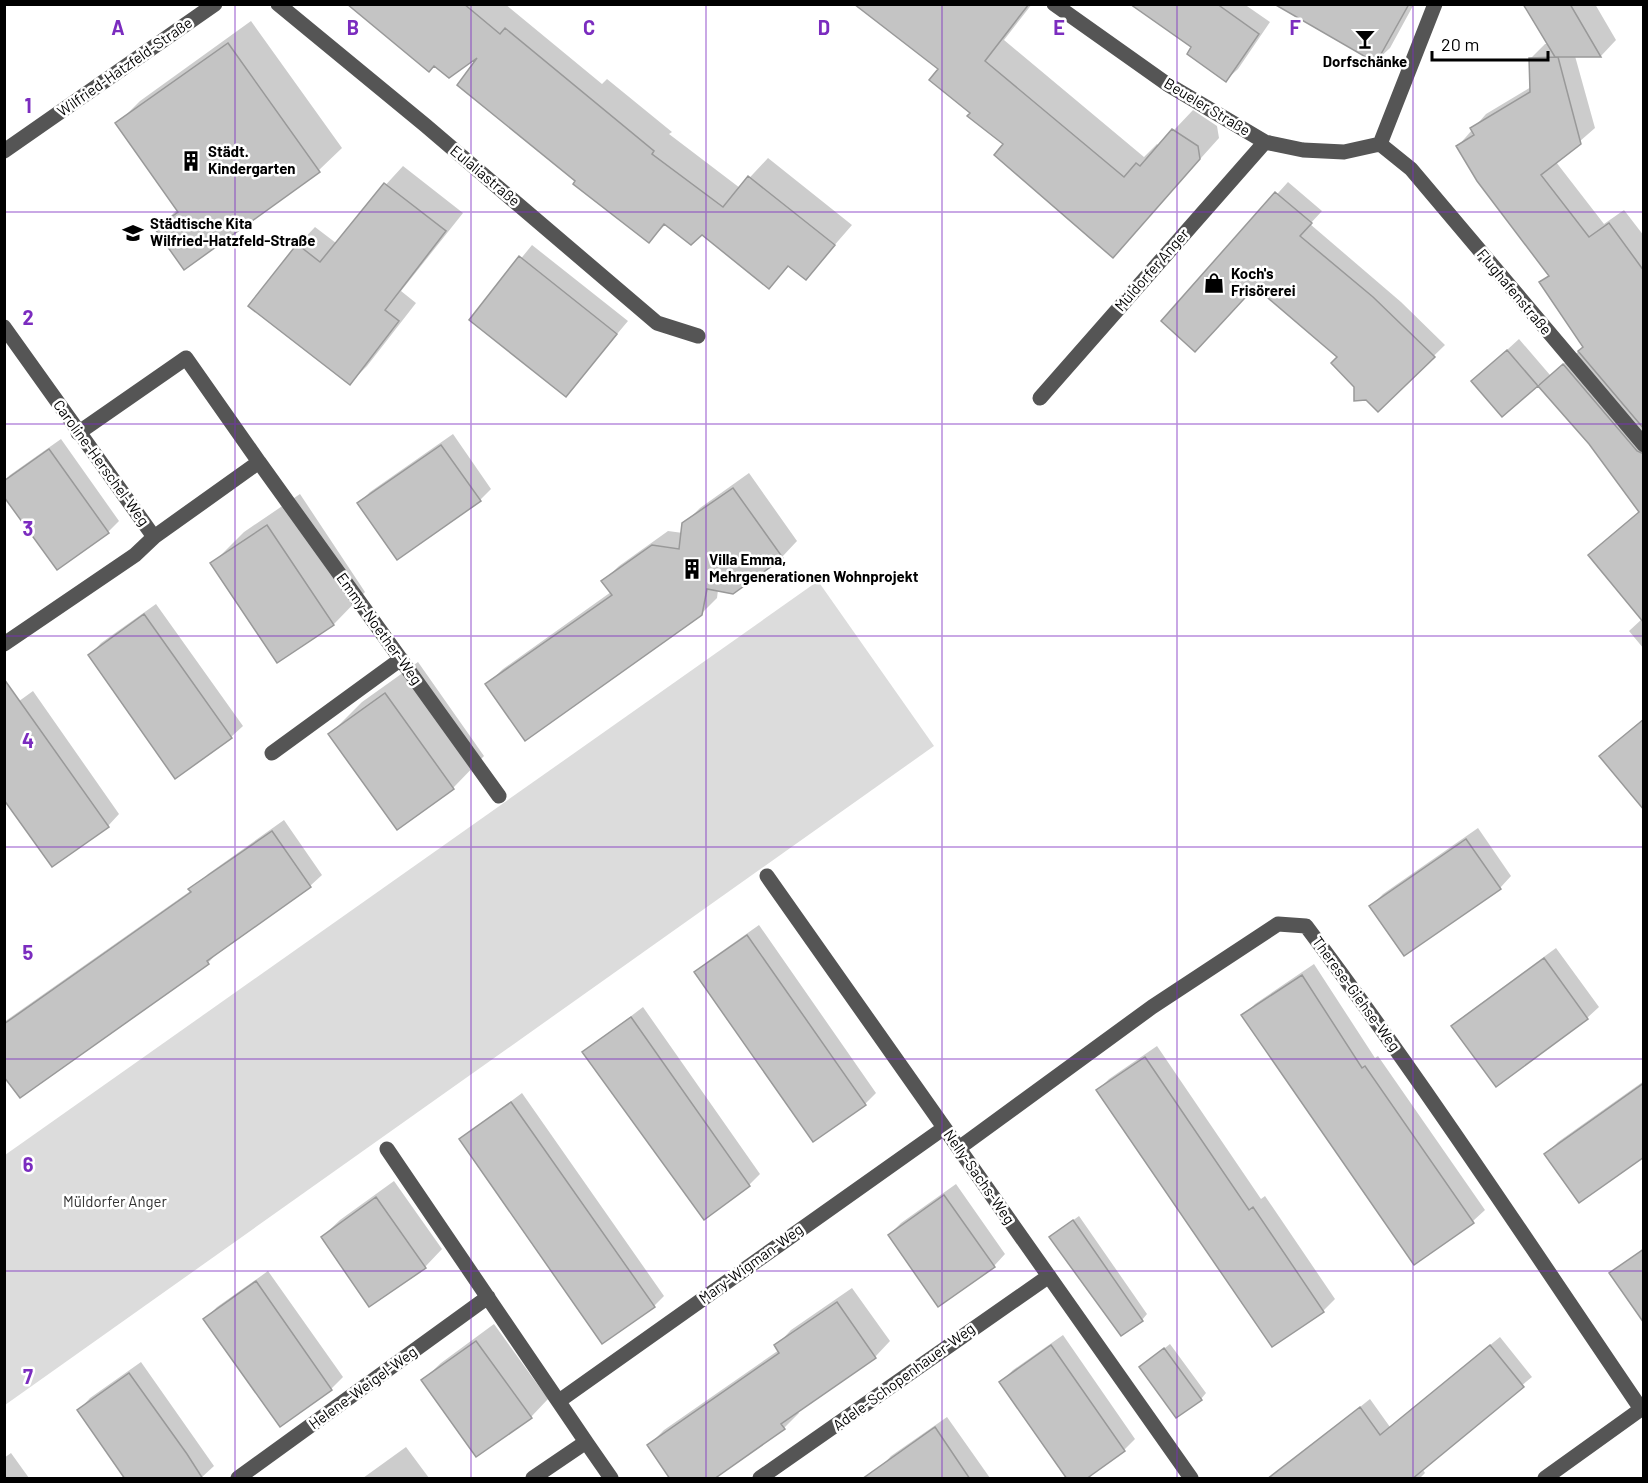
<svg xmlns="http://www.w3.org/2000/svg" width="1648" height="1483" viewBox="0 0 1648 1483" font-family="Barlow,sans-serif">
<rect width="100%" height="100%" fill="#fff"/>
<path fill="#dcdcdc" d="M818,581L934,746L5,1405V1155Z"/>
<path fill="#0003" d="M350,4H505L602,84L607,79L672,132L669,134L740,188L768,158L852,225L806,278L790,265L769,287L702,233L666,224L649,241L482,53Z
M957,4H1032L1004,40L1144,157L1157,144L1159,146L1193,110L1217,126L1219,138L1113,256L1005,144L972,112L940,68Z
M1133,4H1244L1270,22L1238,69L1226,80L1193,46Z
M1303,4H1414L1390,48L1376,61Z
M1525,4H1595L1616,40L1601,56H1575L1595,128L1556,162L1604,224L1624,210L1644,236V649L1629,631L1642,619L1590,555L1640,511L1590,443L1538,384L1502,415L1473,381L1519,339L1550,375L1584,347L1541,283L1550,274L1458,146L1486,114L1531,87L1530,59L1545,44H1549Z
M251,21L342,148L319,170L185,268L157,229L178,209L117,124L140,101Z
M403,166L463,213L401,291L416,303L367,366L350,383L251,305L298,245L315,227L336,243L360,213Z
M1288,182L1322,211L1310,224L1401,302L1445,345L1378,410L1356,386L1339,357L1256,285L1163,321Z
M532,245L628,321L566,395L471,320Z
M453,434L491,489L480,500L359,503L370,492Z
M61,439L119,521L108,532L4,494V481L10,475Z
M749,473L797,541L782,557L718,590L717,598L701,614L487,684L503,669L611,592L603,581L619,566L668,531L683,533L684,524L700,508Z
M300,494L365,592L334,624L277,661L212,564L244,532Z
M156,604L243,726L231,737L90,655L101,643Z
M418,662L484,756L453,788L330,734L362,702Z
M33,691L119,814L108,826L4,712Z
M1644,718V796L1601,756Z
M284,820L322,875L310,886L219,951L208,963L4,1074V1022L196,887L208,874Z
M1478,828L1511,876L1500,888L1371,906L1383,894Z
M759,925L876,1093L865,1104L696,972L708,961Z
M1556,948L1599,1007L1587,1018L1453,1026L1465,1015Z
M1314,964L1375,1058L1378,1056L1485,1210L1473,1221L1415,1263L1243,1016L1255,1004Z
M643,1007L760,1174L749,1185L584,1052Z
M1157,1046L1261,1199L1265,1196L1335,1299L1323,1311L1272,1345L1098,1090L1109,1079Z
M1644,1081V1155L1546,1154L1558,1142Z
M522,1093L664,1296L654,1306L461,1139Z
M394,1181L442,1249L425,1267L322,1237L340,1220Z
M956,1184L1005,1254L994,1266L889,1235L901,1223Z
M1079,1216L1147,1314L1142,1320L1057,1232Z
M1644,1248V1321L1611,1273Z
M268,1271L343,1377L331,1389L280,1425L205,1319L217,1307Z
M852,1288L890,1341L875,1357L797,1411L799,1413L784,1428L649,1445L664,1430L779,1350L776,1346L791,1330Z
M494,1324L548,1399L531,1417L423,1380L441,1363Z
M1063,1335L1135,1439L1124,1450L1001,1382L1013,1370Z
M1500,1337L1532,1377L1422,1468L1425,1473L1420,1478H1301L1290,1463L1370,1399L1390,1427Z
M1170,1344L1206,1393L1201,1399L1141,1367Z
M141,1362L214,1466L201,1478L79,1410L90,1398Z
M947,1417L990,1478H888L880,1468L891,1456Z
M406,1447L429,1478H363Z
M11,1453L29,1478H4V1458Z"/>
<path fill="#c4c4c4" stroke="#999" stroke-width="1.5" d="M347,4H464L500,34L505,28L654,151L652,154L723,207L748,176L835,245L806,280L788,266L769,289L702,235L691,245L664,224L649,243L573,184L575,181L457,85L477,58L449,78L434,66L429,72Z
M854,4H1029L985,61L1124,177L1136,163L1140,166L1172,129L1198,146L1200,159L1113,258L994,155L1003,144L967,116L970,113L929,80L938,69Z
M1130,4H1217L1259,34L1226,82L1187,54L1191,47Z
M1274,4H1409L1376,63Z
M1523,4H1570L1601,57H1555Z
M228,43L320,172L184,270L155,229L178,212L115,123Z
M1558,57L1581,144L1541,175L1589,237L1609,223L1644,271V429L1578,351L1583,347L1539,282L1549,276L1477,181L1456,146L1474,135L1470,128L1530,92L1529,58Z
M384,183L446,231L385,310L399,321L350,385L248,306L297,244L320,262Z
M1275,192L1312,223L1300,236L1373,297L1435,357L1378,412L1366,400L1354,401V387L1331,363L1337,357L1255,287L1195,352L1161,321Z
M519,256L617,334L566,397L469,320Z
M1507,350L1538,386L1502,417L1471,381Z
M1563,364L1637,451L1644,454V623L1588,555L1639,512L1589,444L1538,386Z
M441,445L481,501L397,560L357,503Z
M49,449L109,533L57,570L4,497V481Z
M733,488L783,558L733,594L707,589L702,615L525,741L485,684L612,595L601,581L652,545L679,549L682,523Z
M267,525L334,625L277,663L210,563Z
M144,614L232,738L175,779L88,655Z
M4,679L109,827L52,867L4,800Z
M385,693L454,789L397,830L328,734Z
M1644,719V810L1599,756Z
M272,831L311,887L207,961L209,964L20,1098L4,1077V1024L191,892L188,889Z
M1466,839L1501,889L1404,956L1369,906Z
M747,935L866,1105L813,1142L694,972Z
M1544,958L1588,1019L1496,1087L1451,1026Z
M1302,975L1362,1068L1365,1066L1474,1223L1414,1265L1241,1015Z
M631,1017L750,1186L704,1220L582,1052Z
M1145,1057L1249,1210L1253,1207L1324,1312L1272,1347L1096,1090Z
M1644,1083V1157L1579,1203L1544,1154Z
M511,1102L655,1307L602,1344L459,1139Z
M944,1195L995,1267L938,1307L888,1235Z
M376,1197L426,1268L369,1307L321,1237Z
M1073,1220L1143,1321L1121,1336L1049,1237Z
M1644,1249V1323L1609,1273Z
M256,1281L332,1390L280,1427L203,1319Z
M837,1302L876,1358L781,1424L785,1429L714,1479H670L647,1445L779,1353L774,1345Z
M476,1341L532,1418L476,1457L421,1380Z
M1051,1345L1125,1451L1086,1479H1067L999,1382Z
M1490,1345L1524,1387L1412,1479H1267L1360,1407L1380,1435Z
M1164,1348L1202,1400L1176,1418L1139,1367Z
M129,1373L187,1454L203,1479H125L77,1410Z
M935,1427L970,1479H862Z"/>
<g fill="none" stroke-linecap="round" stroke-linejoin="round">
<path stroke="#555" stroke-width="15" d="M278,4L425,125L657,323L698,336
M1054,4L1167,84L1265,142L1303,150L1344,152L1380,144
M1380,144L1411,169L1644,445
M1380,144L1435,4
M4,151L215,4
M4,327L154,537L135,555L4,644
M1040,398L1265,142
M78,433L186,358L259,462L154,537
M259,462L499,796
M272,753L401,659
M767,876L1191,1478
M959,1148L1152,1007L1278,924L1306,926C1424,1083 1531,1247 1641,1409
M387,1149L586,1442
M559,1401L944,1128
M238,1478L488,1297
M533,1478L586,1442L611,1478
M760,1478L1049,1276
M1545,1478L1644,1407"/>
</g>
<path fill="none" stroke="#7b2cbf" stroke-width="1.5" stroke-opacity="0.55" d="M235,4V1478M471,4V1478M706,4V1478M942,4V1478M1177,4V1478M1413,4V1478M4,212H1644M4,424H1644M4,636H1644M4,847H1644M4,1059H1644M4,1271H1644"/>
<defs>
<g id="bar-bare" transform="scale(1.62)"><path d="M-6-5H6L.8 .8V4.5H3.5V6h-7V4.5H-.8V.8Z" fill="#000" stroke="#fff" stroke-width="2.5" paint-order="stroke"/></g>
<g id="building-bare" transform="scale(1.62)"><path d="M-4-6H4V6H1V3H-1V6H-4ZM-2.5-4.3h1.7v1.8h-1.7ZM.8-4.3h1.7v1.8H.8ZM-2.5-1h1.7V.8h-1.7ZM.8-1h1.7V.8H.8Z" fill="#000" stroke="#fff" stroke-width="2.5" paint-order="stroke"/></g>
<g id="school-bare" transform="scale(1.62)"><path d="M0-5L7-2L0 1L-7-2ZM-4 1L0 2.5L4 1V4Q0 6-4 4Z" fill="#000" stroke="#fff" stroke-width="2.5" paint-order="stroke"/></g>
<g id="shop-bare" transform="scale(1.62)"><path d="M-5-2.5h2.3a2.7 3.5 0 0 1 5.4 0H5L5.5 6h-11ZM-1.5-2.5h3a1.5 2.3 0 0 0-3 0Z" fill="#000" stroke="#fff" stroke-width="2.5" paint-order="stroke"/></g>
</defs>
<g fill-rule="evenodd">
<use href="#bar-bare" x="1365" y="39"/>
<use href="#building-bare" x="191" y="161"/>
<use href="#school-bare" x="133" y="233"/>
<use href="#shop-bare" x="1214" y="283"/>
<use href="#building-bare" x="692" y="569"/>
</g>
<g text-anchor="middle" stroke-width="5" stroke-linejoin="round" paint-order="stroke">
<g font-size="15" font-weight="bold" fill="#000" stroke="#fff" text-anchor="start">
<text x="1365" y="67" text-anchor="middle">Dorfschänke</text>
<text x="208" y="157">Städt.<tspan x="208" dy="17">Kindergarten</tspan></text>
<text x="150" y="229">Städtische Kita<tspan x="150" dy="17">Wilfried-Hatzfeld-Straße</tspan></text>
<text x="1231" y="279">Koch's<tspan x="1231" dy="17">Frisörerei</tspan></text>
<text x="709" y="565">Villa Emma,<tspan x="709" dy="17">Mehrgenerationen Wohnprojekt</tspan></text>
</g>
<g font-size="15" fill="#000" stroke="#fff">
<text transform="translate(125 67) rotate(-35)" y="5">Wilfried-Hatzfeld-Straße</text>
<text transform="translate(1207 107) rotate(31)" y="5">Beueler Straße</text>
<text transform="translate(485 176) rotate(40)" y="5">Eulaliastraße</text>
<text transform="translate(1152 270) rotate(-49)" y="5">Müldorfer Anger</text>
<text transform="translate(1514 292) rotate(50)" y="5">Flughafenstraße</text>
<text transform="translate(101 463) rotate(54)" y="5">Caroline-Herschel-Weg</text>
<text transform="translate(379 629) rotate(54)" y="5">Emmy-Noether-Weg</text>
<text transform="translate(1356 994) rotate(54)" y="5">Therese-Giehse-Weg</text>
<text transform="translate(979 1177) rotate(55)" y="5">Nelly-Sachs-Weg</text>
<text transform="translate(751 1264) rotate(-36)" y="5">Mary-Wigman-Weg</text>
<text transform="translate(904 1377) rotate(-36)" y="5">Adele-Schopenhauer-Weg</text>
<text transform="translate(363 1388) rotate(-36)" y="5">Helene-Weigel-Weg</text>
</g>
<g font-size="15" fill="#333" stroke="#fff">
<text x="115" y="1207">Müldorfer Anger</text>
</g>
</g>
<g font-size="20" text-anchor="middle" font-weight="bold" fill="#7b2cbf" stroke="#fff" stroke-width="5" stroke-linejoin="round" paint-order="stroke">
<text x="118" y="35">A</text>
<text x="353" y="35">B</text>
<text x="589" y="35">C</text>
<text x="824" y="35">D</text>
<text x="1059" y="35">E</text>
<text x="1295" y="35">F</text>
<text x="28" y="113">1</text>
<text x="28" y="325">2</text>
<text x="28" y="536">3</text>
<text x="28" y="748">4</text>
<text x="28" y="960">5</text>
<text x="28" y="1172">6</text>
<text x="28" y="1384">7</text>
</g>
<rect width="1648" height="1483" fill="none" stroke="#000000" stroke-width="12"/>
<path d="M1432 51v9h116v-9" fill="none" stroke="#000000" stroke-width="3"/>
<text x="1441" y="51" font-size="18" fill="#000000" stroke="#ffffff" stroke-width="4.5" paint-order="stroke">20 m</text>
</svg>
